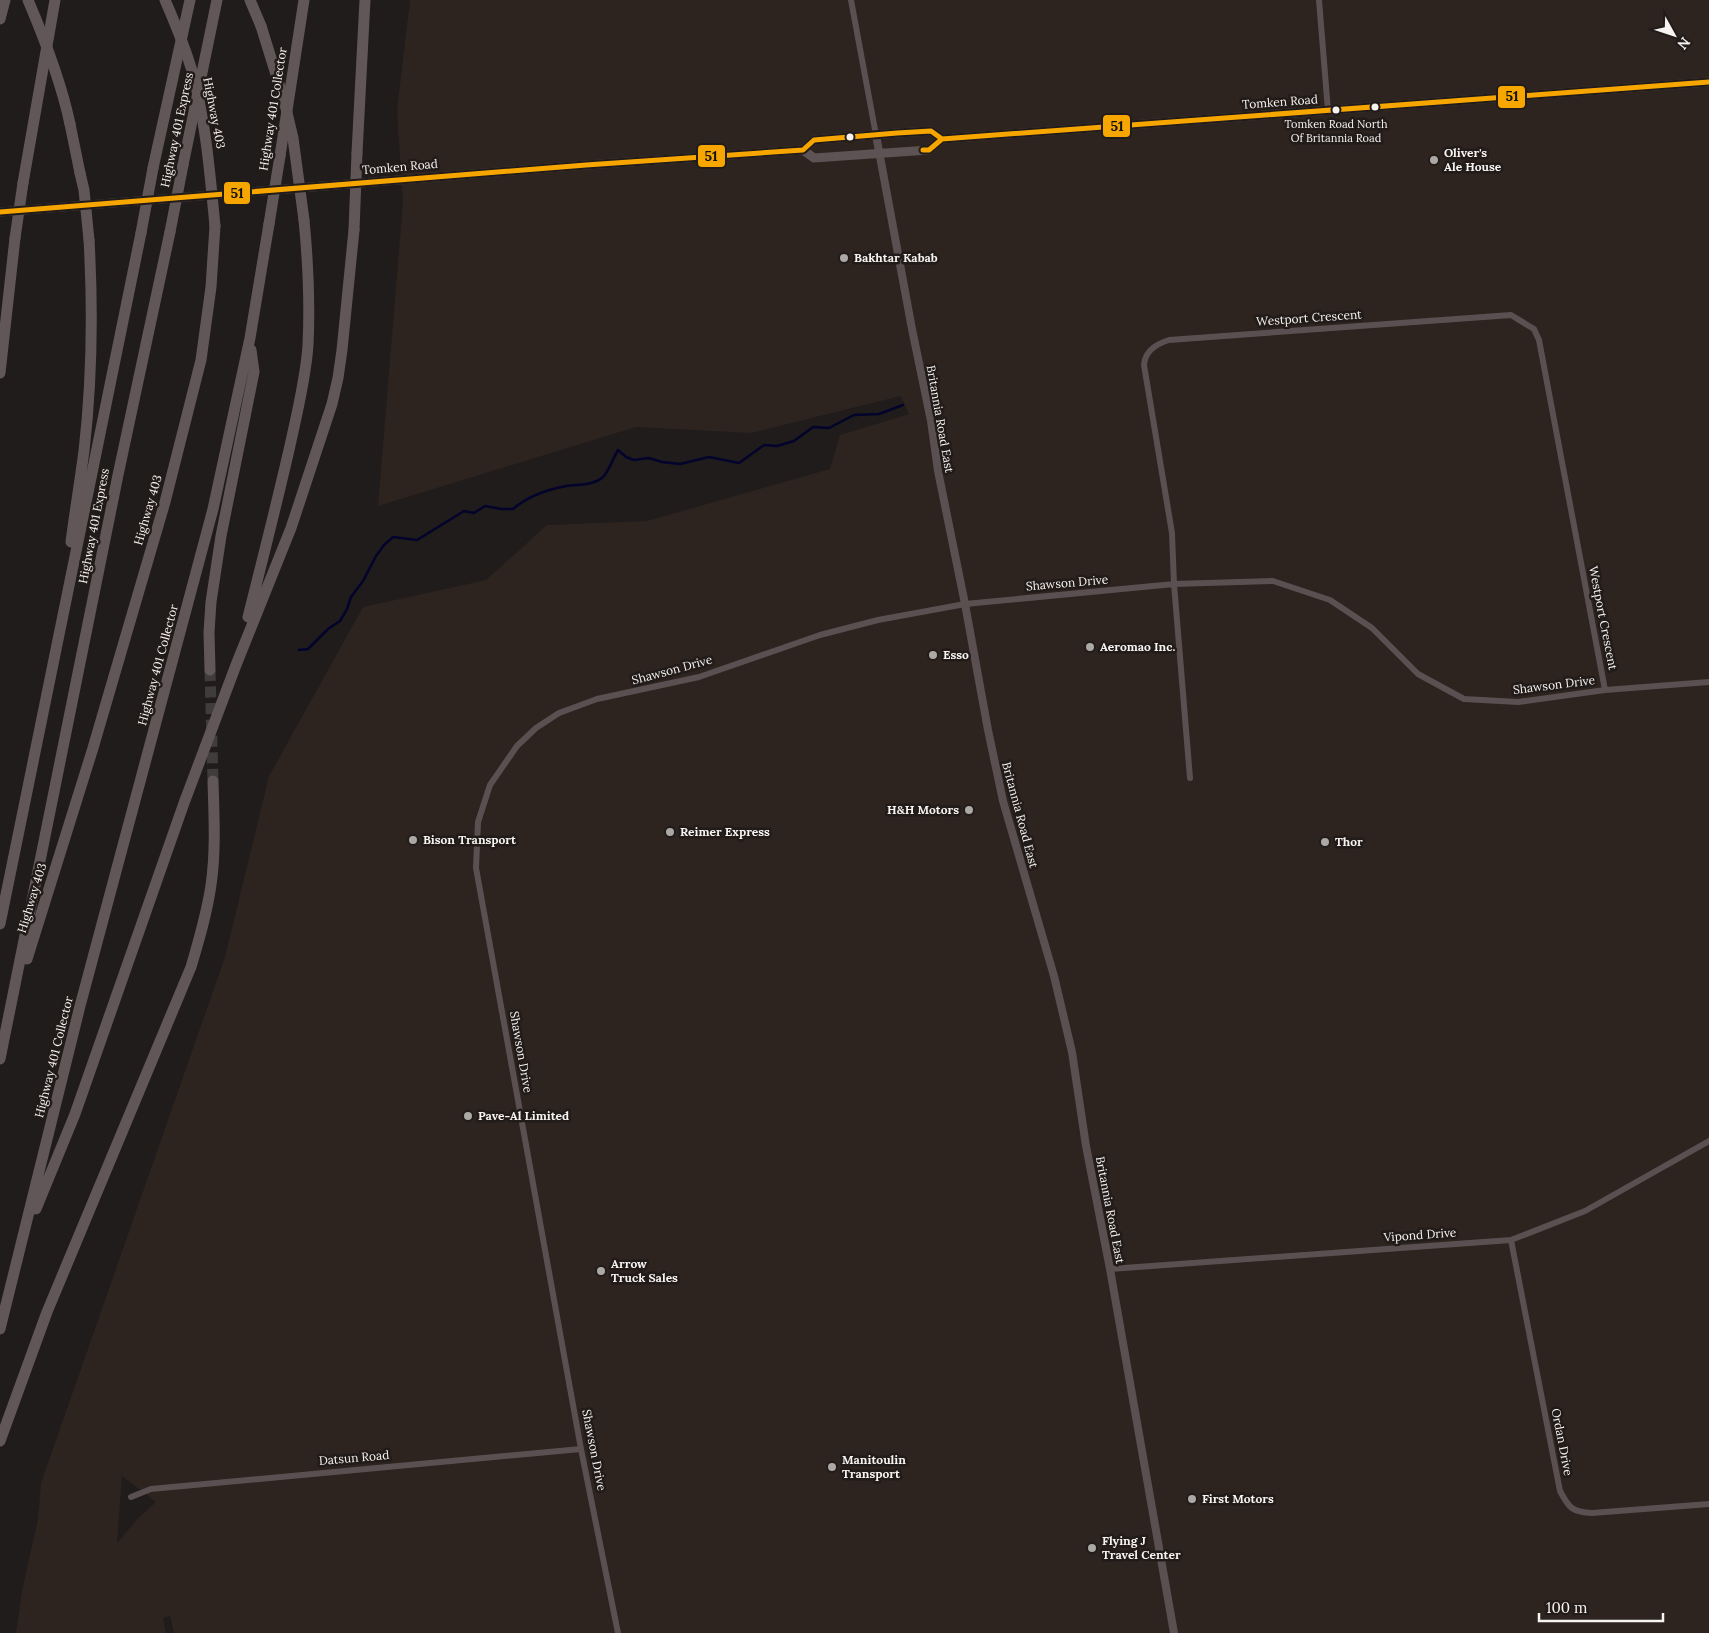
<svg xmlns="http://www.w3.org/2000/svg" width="1709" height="1633" viewBox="0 0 1709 1633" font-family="Lora,serif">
<rect width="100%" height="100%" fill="#1f1c1b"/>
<path fill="#2d231f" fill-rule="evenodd" d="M410,0H1709V1633H174L170,1616L163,1618L166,1633H16L22,1591L38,1519L41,1483L225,957L269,776L363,607L486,580L547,525L647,521L830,469L840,435L909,414L901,396L751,433L636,427L378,506L403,202L397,111ZM122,1476L156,1502L139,1517L117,1543Z"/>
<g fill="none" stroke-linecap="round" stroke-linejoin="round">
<path stroke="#03032b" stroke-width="2.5" d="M299,650L308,649L328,629L340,621L347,609L351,597L363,581L376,556L384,545L393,537L417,540L464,511L474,513L485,506L501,509H513C528,496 545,490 566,486C578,484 593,486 603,477C608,473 614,456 618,450L626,457L634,460L649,458L662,462L680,464L709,457L739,463L764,445L777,446L794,441L813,427L829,428L854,415L879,414L903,405"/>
<path stroke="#3f3c3b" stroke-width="11" stroke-dasharray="11 5.5" stroke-linecap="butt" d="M210,670L213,781"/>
<path stroke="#5a5051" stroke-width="6" d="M851,0L876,135
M1319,0L1328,111
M1190,778L1174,584L1172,533L1144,365C1145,351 1156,344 1169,340L1511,315L1534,329L1539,340L1605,690
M1511,1240L1560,1491C1569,1508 1572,1512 1592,1513L1709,1504
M1110,1269L1511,1240L1585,1211L1709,1141
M131,1497L151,1489L581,1449
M618,1633L581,1449L476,868L478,822L490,785L517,746L536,728L559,713L597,699L699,677L820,635L878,620L965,604L1174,584L1273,581L1330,600L1372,628L1418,674L1464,699L1518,702L1605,690L1709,682"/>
<path stroke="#5a5051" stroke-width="8" d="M876,135L912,329L931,421L938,471L965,604L988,730L1003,801L1054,976L1072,1052L1086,1146L1110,1269L1174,1633"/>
<path stroke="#5d5254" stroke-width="9" d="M803,150L814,158L929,150L942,139L1709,82
M0,212L586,165L803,150L814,140L897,133L931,131L942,139"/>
<path stroke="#625758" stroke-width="11" d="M250,0L261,26
M0,19L5,0
M70,124L80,173
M357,153L365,0
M280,156L304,0
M183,165L217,0
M153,168L190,0
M23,183L55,0
M0,373L15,238
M71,542C75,511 80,481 84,451C92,381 93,310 89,240
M248,617C262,562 276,506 289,450C296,418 306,378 308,345C310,304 308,261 304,220
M210,670L209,632L211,602L221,536L254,372L251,350
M0,924L141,233
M27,959L93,748L165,502L201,360L211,287L215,226
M0,1059L118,475L170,232
M36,1209L75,1114L184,803L236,665L291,528L332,404L338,378L342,350L354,230
M0,1329L80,1006L213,509L250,338L269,224
M0,1441L47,1312L191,967C199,940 207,913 211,885C216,851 214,816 213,781"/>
<path stroke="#625758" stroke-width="11" d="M28,0C45,40 61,81 70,124
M165,0C175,23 185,47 192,71C206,122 210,174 215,226
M261,26L284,100L293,138L304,220
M80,173L84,190L89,240
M269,224L280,156
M354,230L357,153
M170,232L183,165
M141,233L153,168
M15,238L23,183"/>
<g stroke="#211b19" stroke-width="9">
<path id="bus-1" d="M923,150H929L942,139L1709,82
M0,212L586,165L803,150L814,140L897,133L931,131L942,139"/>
</g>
<use href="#bus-1" stroke="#f7a600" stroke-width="5"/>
</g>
<g fill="#f7f3f1" stroke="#211b19" stroke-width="2">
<circle cx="1375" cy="107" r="4.5"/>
<circle cx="1336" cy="110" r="4.5"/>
<circle cx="850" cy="137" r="4.5"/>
</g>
<g fill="#aba8a6" stroke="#211b19" stroke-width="2">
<circle cx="1434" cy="160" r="5"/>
<circle cx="844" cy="258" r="5"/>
<circle cx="1090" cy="647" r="5"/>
<circle cx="933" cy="655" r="5"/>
<circle cx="969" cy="810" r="5"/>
<circle cx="670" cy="832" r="5"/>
<circle cx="413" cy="840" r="5"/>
<circle cx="1325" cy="842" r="5"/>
<circle cx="468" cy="1116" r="5"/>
<circle cx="601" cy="1271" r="5"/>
<circle cx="832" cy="1467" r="5"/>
<circle cx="1192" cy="1499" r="5"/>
<circle cx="1092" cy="1548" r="5"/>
</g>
<g text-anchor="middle" stroke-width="5" stroke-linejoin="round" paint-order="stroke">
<g font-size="11" fill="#f7f3f1" stroke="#211b19">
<text x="1336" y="128">Tomken Road North<tspan x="1336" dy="14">Of Britannia Road</tspan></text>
</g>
<g font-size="12" fill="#f7f3f1" stroke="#211b19">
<text transform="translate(1280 102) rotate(-4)" y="4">Tomken Road</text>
<text transform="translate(273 109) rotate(-81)" y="4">Highway 401 Collector</text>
<text transform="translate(214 113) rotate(79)" y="4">Highway 403</text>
<text transform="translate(177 130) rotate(-78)" y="4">Highway 401 Express</text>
<text transform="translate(400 167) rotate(-5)" y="4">Tomken Road</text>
<text transform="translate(1309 318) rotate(-4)" y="4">Westport Crescent</text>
<text transform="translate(940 419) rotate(80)" y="4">Britannia Road East</text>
<text transform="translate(148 510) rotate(-74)" y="4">Highway 403</text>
<text transform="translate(94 526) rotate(-79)" y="4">Highway 401 Express</text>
<text transform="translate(1067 583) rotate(-5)" y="4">Shawson Drive</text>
<text transform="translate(1603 618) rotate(79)" y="4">Westport Crescent</text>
<text transform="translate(158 665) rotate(-75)" y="4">Highway 401 Collector</text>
<text transform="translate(672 670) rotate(-15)" y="4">Shawson Drive</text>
<text transform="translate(1554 685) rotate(-7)" y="4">Shawson Drive</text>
<text transform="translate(1020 815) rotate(75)" y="4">Britannia Road East</text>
<text transform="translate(32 898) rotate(-73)" y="4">Highway 403</text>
<text transform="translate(521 1052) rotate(80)" y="4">Shawson Drive</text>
<text transform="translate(54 1057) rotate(-76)" y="4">Highway 401 Collector</text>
<text transform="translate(1110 1210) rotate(79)" y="4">Britannia Road East</text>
<text transform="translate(1420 1235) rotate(-4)" y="4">Vipond Drive</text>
<text transform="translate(1562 1442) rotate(79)" y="4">Ordan Drive</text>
<text transform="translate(594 1450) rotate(79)" y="4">Shawson Drive</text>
<text transform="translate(354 1458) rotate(-5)" y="4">Datsun Road</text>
</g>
<g font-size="12" font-weight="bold" fill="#f7f3f1" stroke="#211b19" text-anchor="start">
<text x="1444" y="157">Oliver's<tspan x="1444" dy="14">Ale House</tspan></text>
<text x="854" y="262">Bakhtar Kabab</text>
<text x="1100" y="651">Aeromao Inc.</text>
<text x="943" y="659">Esso</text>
<text x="959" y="814" text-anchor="end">H&amp;H Motors</text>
<text x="680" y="836">Reimer Express</text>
<text x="423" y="844">Bison Transport</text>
<text x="1335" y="846">Thor</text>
<text x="478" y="1120">Pave-Al Limited</text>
<text x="611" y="1268">Arrow<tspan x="611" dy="14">Truck Sales</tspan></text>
<text x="842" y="1464">Manitoulin<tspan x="842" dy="14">Transport</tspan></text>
<text x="1202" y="1503">First Motors</text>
<text x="1102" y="1545">Flying J<tspan x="1102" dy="14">Travel Center</tspan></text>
</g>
</g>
<g stroke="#211b19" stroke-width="2">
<rect x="1497" y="85" width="29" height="24" rx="5" fill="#f7a600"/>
<rect x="1102" y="114" width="29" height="24" rx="5" fill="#f7a600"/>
<rect x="697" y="144" width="29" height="24" rx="5" fill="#f7a600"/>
<rect x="223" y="181" width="28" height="24" rx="5" fill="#f7a600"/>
</g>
<g font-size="14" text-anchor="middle" font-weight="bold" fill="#111">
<text x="1512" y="101">51</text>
<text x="1117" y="131">51</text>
<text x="711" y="161">51</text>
<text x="237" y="198">51</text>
</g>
<g transform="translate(1674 35) rotate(130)" stroke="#211b19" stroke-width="4" paint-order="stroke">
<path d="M0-4L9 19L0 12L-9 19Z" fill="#f7f3f1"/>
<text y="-8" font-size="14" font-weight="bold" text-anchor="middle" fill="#f7f3f1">N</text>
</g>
<path d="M1539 1613v8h124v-8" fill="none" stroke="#f7f3f1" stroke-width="2.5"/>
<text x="1546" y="1613" font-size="15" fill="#f7f3f1" stroke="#211b19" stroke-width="4" paint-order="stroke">100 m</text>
</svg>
